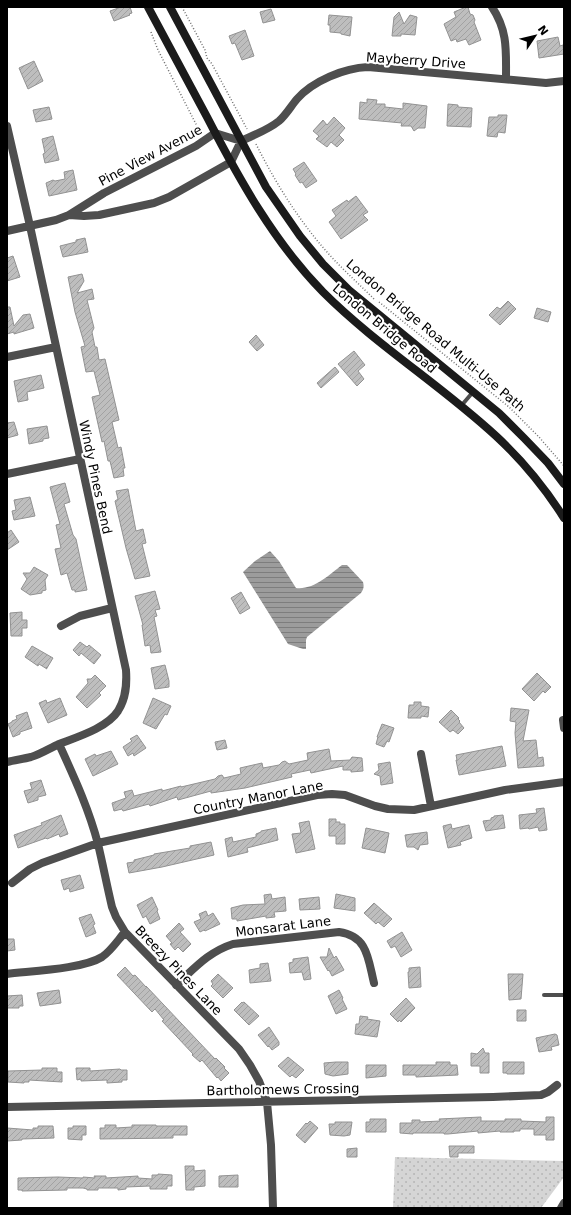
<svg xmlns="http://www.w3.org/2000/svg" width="571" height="1215" viewBox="0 0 571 1215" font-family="'DejaVu Sans',sans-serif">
<defs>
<pattern id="park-dots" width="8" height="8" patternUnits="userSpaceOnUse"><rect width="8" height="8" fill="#d5d5d5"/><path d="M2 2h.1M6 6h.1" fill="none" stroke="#b5b5b5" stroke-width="1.8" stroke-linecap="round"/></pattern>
<pattern id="water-rules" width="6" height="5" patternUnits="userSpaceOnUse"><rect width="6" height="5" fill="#9c9c9c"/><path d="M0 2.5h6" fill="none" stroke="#7d7d7d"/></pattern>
<pattern id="building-hatch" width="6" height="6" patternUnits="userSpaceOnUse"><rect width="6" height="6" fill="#bebebe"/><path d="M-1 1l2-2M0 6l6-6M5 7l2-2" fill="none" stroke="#a2a2a2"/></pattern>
</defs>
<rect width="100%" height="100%" fill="#fff"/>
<path fill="url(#park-dots)" d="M395,1157L564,1161V1177L541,1208H393Z"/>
<path fill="url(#water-rules)" d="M270,551L279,561L296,588C314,590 329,575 342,565H347L363,582C364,586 364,589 361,593L307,637L306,640V649H303L288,644L243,572L255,561Z"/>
<path fill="url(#building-hatch)" stroke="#929292" d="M121,7H130L132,13L129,14L130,15L114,21L110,11Z
M466,7H468L470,14L473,15L475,20L474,22L481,40L469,45L466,39L457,42L456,39L451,41L444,24L456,17L454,12Z
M271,9L275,20L263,23L260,12Z
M399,12L404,24L410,15L417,17L415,35L401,34V36H392L394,17Z
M329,15L352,17L350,36L341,34V33L330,32V25H328Z
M245,30L254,56L242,60L235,43L232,44L229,36Z
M558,37L560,46L563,45L564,54L539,58L537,41Z
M34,61L43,81L28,89L19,68Z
M367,99L377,100L376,104H385V107L403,109V103L427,106L425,128H418L414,131L411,126H401L402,123L359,119L360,102L367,103Z
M448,104L458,105V107L472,108L471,127L447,126Z
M49,107L52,119L36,122L33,110Z
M498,115H507L505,133L498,132L497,137L487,136L489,117H498Z
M334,117L345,128L339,135L344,140L337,147L331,142L327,147L316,139L319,136L313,131L323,120L327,125Z
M53,136L59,160L45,163L43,154L45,153L42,139Z
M304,162L317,181L306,188L302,182L300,183L295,175L296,174L293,169Z
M73,170L77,190L49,196L46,183L53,180L55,181L65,179L64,172Z
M356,196L368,212L363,215L368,220L341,239L329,222L336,216L332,210L347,200L348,202Z
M85,238L88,252L63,257L60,246L76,242V240Z
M13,256L20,277L7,281V258Z
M82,274L84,281L77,293L92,289L94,299L87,300L94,328L92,332L95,347H97L99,360L105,359L119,420L112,422L118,448L121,447L125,468H123L124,476L114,478L110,461H108L104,441L102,442L92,397L100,395L94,371L86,372L81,347L85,346L75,312L68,277Z
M508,301L516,309L500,325L489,315L497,307L500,309Z
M7,307H10L14,326L23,315L30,314L34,328L14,334V332L7,334Z
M537,308L551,312L548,322L534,318Z
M256,335L264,345L257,351L249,342Z
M354,351L365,365L358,371L364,379L357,386L338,364Z
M335,367L339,372L321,388L317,383Z
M41,375L44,388L27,392L28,400L18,402L14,381Z
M14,422L18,435L7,438V423Z
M47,426L49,438L43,439V441L29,444L27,429Z
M65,483L70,502L64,504L73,535L76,539L87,590L75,592V590H72L67,573L61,575L55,549L61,548L56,525L60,524L50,487Z
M128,489L136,531L143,529L146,543L142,544L150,576L135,579L126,548L115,501L118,499L116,491Z
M30,497L35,516L14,520L12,511L16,510L14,500Z
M11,530L19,542L7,550V533Z
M34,567L48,575L45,580L46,590L42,591V593L30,595L21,589L27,579L23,573H30Z
M155,591L160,609L155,610L157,616L154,617L161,652L151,653L150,645L145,646L142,625H143L135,596Z
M241,592L250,608L240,614L231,598Z
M22,612V620H27V628H22V636H11L10,613Z
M80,642L87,647L89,645L101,655L94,664L81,653L79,656L73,650Z
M32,646L53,658L47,668L46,667L47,669L39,664L38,666L25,657Z
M165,665L169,681V687L155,689L151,668Z
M537,673L551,687L545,693L543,691L534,701L522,689Z
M95,675L106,686L99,693L101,695L87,708L76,697L88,683L87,679H91Z
M60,698L67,715L48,723L39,703L46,700L47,703Z
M153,698L171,706L167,715L165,714L156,729L143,723Z
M414,702H421V706L429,707L428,717L421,716V718H408L409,705H414Z
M511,708L529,710L523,741L536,740L538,758L543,757L544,766L518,768L515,733L516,722L510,721Z
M451,710L459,718L458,719L460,721L459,722L464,728L458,734L453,730L450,732L439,722Z
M27,712L32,728L20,732V734L13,737L8,724L12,722V721L17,719L16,716Z
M382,724L394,728L389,742L387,741L384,747L376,744L378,737H377Z
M137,735L146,748L134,756L133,753L128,756L123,747L132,741L130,739Z
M225,740L227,748L217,750L215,742Z
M502,746L506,766L459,775L456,760H457L456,755Z
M329,749L331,761L350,760L352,757L362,758L363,771L351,772V770H343V766L311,773L310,770L291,774L292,777L245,788L211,793V791L178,800L177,797L150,806L149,804L123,811L122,809L114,811L112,803L126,798L124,792L132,790L134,796L162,789V791L181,786V787L215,779L218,776L222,775L224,778L241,774L240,768L262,763L263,768L279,765L282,762L285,761L289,764L308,760L307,753Z
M111,751L118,764L93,776L85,759L95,754L96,756Z
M390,762L393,783L381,785L380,776L374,774L379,770L378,764Z
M41,780L46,795L38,797V800L28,803L24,791L32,789L30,783Z
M544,808L547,830L539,831L538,827L529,829L528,828L520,829L519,815L537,813L536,809Z
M61,815L68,834L60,837L59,834L47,839L46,838L18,848L14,835L42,825L41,823Z
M503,815L505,828L486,831L483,821L491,820V818L494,817V816Z
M329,819H336V822H340V824H345V844H336V836H329Z
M309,821L315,849L296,853L292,834L301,833L299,823Z
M451,824L452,829L469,825L472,838L460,842L461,845L448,848L443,826Z
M276,828L278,840L247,848L248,852L228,857L225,839L232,837L233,842L256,837V834L261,832V831Z
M366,828L389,833L385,853L362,848Z
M427,832L428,844L420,845L418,850L414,847H407L405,835Z
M211,842L214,855L162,867L129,873L127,863L134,862V860L154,855V854L190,848V846Z
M80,875L84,888L70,892L69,888L64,890L61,880Z
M271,894L272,899L285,897L286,911L274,912L275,917L266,918V916L237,921V919H232L231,908L243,905L265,904L264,895Z
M336,894L355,898V911L334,908Z
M152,897L158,910L157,911L160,919L150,924L146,916L143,918L137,905Z
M319,897L320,909L300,910L299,899Z
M374,903L392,919L384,927L378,922L376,924L364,913Z
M206,911L208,916L213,913L220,924L205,931L204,930L200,932L194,922L201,919L199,914Z
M91,914L95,924L93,925L96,933L86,937L79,918Z
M179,923L184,929L180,932L191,944L183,952L178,947L175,950L170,944L172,943L166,936Z
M402,932L412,950L401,957L395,946L391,948L387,941Z
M7,939H14L15,950L7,951Z
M329,948L334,958L336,956L344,970L332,976L329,970L328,971L320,957H327Z
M308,957L311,979L304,980L302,972L290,973L289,963L293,962V959Z
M268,963L271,981L250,983L249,970L260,968V964Z
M125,967L133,976L135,975L146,987V986L215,1059L216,1058L225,1067L224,1068L229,1073L221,1081L218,1077L217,1078L202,1060L200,1062L192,1055L193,1054L162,1021L164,1020L155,1009L152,1012L117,975Z
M420,967L421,987L409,988L408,972H409V968Z
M218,974L233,988L223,998L211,986L213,984L211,981Z
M508,974H523L521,999L509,1000Z
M59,990L61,1003L40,1006L37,993Z
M339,990L343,998L342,999L347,1009L336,1014L328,996Z
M22,995L23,1006H19V1008H7V996Z
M406,998L415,1008L401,1022L399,1020L398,1022L390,1014Z
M242,1002V1003L244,1002L259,1016L249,1025L234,1010Z
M517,1010H526V1021H517Z
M360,1016L368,1017L367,1019L380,1021L377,1037L355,1034L356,1024H359Z
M269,1027L279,1042V1045L272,1050L269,1046L268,1047L258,1035Z
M555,1034L557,1035L559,1045L551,1047L552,1050L539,1052L536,1038Z
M483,1048L485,1053H489V1073H480V1066H471V1053L477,1054Z
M288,1057L304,1070L296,1078L292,1075L290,1077L278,1066Z
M336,1062H348V1074L333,1076L325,1074L324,1063Z
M436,1062H450V1065H457L458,1075L416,1077V1075H403V1065H436Z
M503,1062H524V1074H507V1073H503Z
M366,1065H386V1076L366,1078Z
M42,1068H57V1072H62V1082L29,1080V1082H24V1083L8,1082V1071L42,1070Z
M76,1068H90V1071L120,1069L121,1070H127V1080H122V1082L107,1083V1080L81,1081V1079L77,1080Z
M481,1117V1121H505V1119H521V1121L546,1122V1117H554V1140H546V1135H534V1129H520V1131H514V1132H500V1131L478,1133V1131L448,1134H444V1133H413V1134L400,1133V1123H412V1120H420V1122L440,1121L439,1119Z
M370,1119H386V1132H366V1122H370Z
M310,1121L318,1128L305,1143L296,1135L306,1123L307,1124Z
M335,1122H352L350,1135L344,1136L330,1135L329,1124H335Z
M105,1125H116V1128L132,1127V1125H156V1126H187V1135H173V1138L100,1139V1128H105Z
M38,1126H53L54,1138L22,1139V1140L7,1141V1128L33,1130V1128H38Z
M73,1126H86V1135H82V1140L68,1139V1128H73Z
M449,1146H474V1153H458V1157H450Z
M357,1148V1157H347V1149Z
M185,1166H194V1171L205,1170V1186L194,1187V1190H186Z
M158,1174L172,1175V1186H167V1189H150V1186L126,1187V1189L118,1190V1188H98V1190H87V1189L83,1188H67V1190L22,1191V1190H18V1178L58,1177L83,1178V1177L95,1178L94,1176H106V1178L138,1176V1178L152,1179V1175H158Z
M238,1175V1187H219V1176Z"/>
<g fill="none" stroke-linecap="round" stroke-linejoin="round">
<path stroke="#707070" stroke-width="1.5" stroke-dasharray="1 2" stroke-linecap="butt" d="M182,7L205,50L207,58L212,64L247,129
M151,32L158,50L198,128
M256,144C275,182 298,219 326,251C341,268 358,283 374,299
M379,302L509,407L539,437L564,466"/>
<path stroke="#4e4e4e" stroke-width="4" d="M461,406L473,392
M544,995H564"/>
<path stroke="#4e4e4e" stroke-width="8" d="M492,7C508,31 506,51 506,79
M7,126L30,226L126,670C127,685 126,698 118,711C107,728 77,737 59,744C50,748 41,754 31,757C23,759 15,760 7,762
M241,141C254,135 268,130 279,121C286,115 291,106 297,99C313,81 344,68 368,67L546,83L564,81
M69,215L84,216L99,215L154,203L169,197L231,162L241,141
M7,231L56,220L69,215L104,193L196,146L215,133L241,141
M7,357L56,347
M7,474L80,459
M61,626L80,616L112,608
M563,720L564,728
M59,744C74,777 89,809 98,844C103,865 107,886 112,907L116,917L125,932L239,1049L250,1065L259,1081L267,1102L271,1145L273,1208
M421,754L431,806
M12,883L30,869L42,863L98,843L317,795L332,794L345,795L375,806L388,809L414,810L505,790L564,782
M7,974C31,971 83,969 102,957C111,951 118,940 125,932
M176,985C194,969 208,952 233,944L339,932C368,936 368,959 374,983
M7,1107L493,1097L541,1095L548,1092L557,1085
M561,1208L564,1203"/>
<path stroke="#1b1b1b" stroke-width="8" d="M148,7C168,44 187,80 207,117C239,179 274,242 323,292C376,345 441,385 496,436C522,460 545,488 564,518
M170,7L266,187L300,236L323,264L349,290L499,413L524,438L548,463L564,484"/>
</g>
<g text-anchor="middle" stroke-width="4" stroke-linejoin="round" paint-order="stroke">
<g font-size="13" fill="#000" stroke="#fff">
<text transform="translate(416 60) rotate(4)" y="5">Mayberry Drive</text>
<text transform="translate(150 155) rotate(-28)" y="5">Pine View Avenue</text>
<text transform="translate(385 328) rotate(40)" y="5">London Bridge Road</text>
<text transform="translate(436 335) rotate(40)" y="5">London Bridge Road Multi-Use Path</text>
<text transform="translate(96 477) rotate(78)" y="5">Windy Pines Bend</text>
<text transform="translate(258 797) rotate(-11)" y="5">Country Manor Lane</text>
<text transform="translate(283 926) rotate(-7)" y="5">Monsarat Lane</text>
<text transform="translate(179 970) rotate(46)" y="5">Breezy Pines Lane</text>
<text transform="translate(283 1089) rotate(-1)" y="5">Bartholomews Crossing</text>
</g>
</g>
<rect width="571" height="1215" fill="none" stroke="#000000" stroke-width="16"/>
<g transform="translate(535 36) rotate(55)" stroke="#ffffff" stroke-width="3" paint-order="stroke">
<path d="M0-3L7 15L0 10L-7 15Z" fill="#000000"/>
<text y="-6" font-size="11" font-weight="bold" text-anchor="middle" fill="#000000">N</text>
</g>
</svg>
